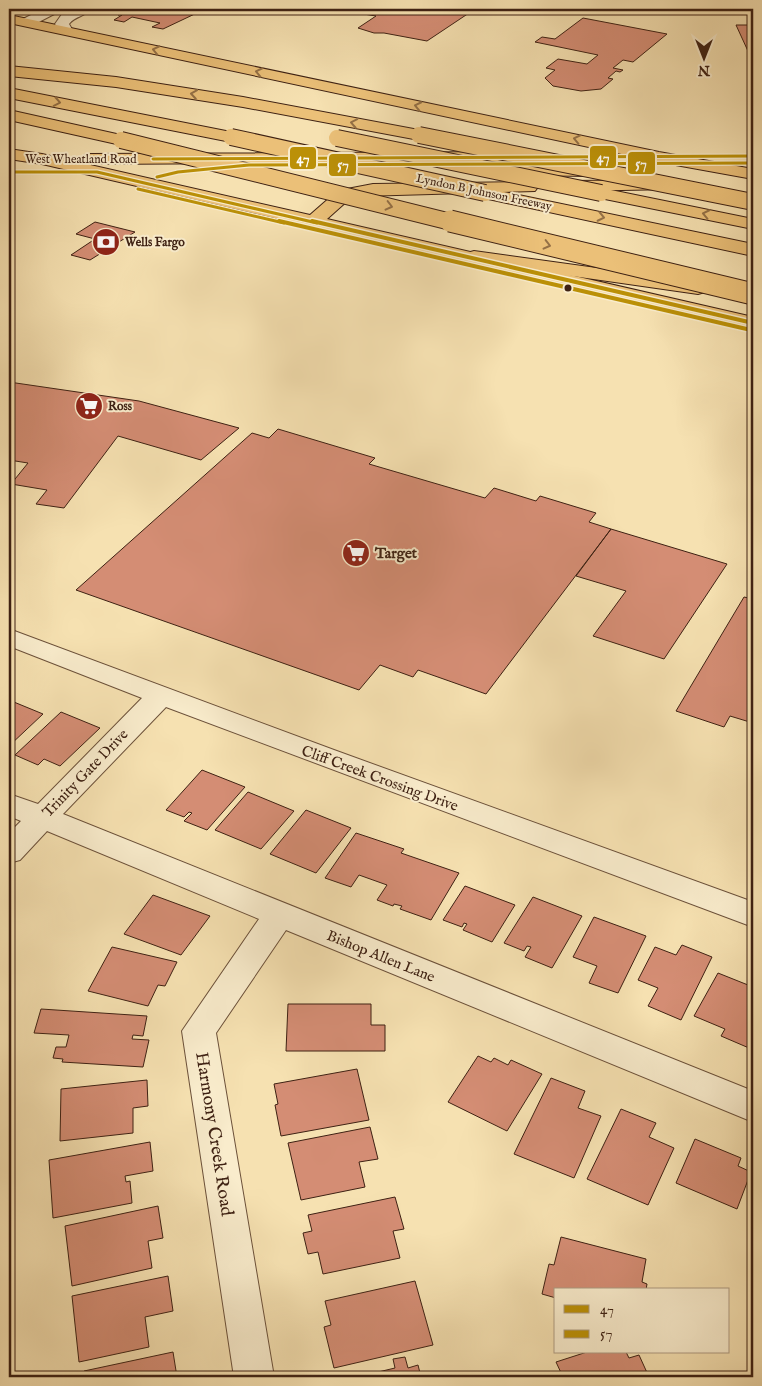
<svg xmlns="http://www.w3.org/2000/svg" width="762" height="1386" viewBox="0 0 762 1386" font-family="'IM FELL English',serif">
<rect width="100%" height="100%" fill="#f6e1b1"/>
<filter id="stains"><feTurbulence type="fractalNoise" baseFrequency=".004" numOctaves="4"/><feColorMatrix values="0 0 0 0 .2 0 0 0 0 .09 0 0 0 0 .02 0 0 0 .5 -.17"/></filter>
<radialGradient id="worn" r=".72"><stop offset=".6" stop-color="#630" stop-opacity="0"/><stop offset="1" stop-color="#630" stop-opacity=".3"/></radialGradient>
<path fill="#d48d74" stroke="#3e2113" d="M130,9H192L201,11L163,29L152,27L160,23L132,17L124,22L114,20L122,15H118Z
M356,9H475L427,41L384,33H374L358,28L376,16L351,12Z
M583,18L667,34L633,62L623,60L613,68L623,70L620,72L616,71L608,78L613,79L601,89L581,91L553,86L545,78L555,70L546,68L558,59L587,64L598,55L535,42L542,37L555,39Z
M736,25H749L753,32V62Z
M95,222L135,232L90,260L71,255L95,239L76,234Z
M9,382L139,401L239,428L201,460L118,436L64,508L36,504L47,490L11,484L28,463L9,460Z
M278,429L375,458L369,464L485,498L494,488L536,501L540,496L596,513L589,522L611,529L486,694L418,670L413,677L380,665L359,690L76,590L252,433L269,438Z
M611,529L727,564L664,659L593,636L626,591L576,576Z
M744,597L753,599V723L730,716L724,727L676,711Z
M9,700L43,714L9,746Z
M61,712L100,728L60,766L44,759L38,765L15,755Z
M202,770L245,787L207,830L184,821L192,813L189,812L184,817L166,810Z
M248,792L294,811L261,849L215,830Z
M306,810L351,828L316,873L270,854Z
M356,833L404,849L401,853L459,873L431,920L400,909L402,906L394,904L393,906L377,900L387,885L359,875L351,887L325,878Z
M465,886L515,905L492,942L463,930L467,924L464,923L462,927L443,920Z
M153,895L210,916L181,955L124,934Z
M533,897L582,916L552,968L525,957L531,947L527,946L524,951L504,943Z
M594,917L646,936L618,993L589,983L597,966L573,957Z
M682,945L712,957L681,1020L648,1006L658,988L638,980L655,947L676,955Z
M112,947L177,962L165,986L158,985L148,1006L88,991Z
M718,973L753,987V1038L749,1048L721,1036L725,1029L694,1016Z
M288,1004H371V1025H385V1051H286Z
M41,1009L147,1016L143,1036L133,1035L132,1039L149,1040L143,1067L62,1062L63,1059L53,1058L56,1047H66L69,1035L34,1033Z
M478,1056L491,1062L494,1058L508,1065L511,1060L542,1074L507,1131L448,1102Z
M357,1069L369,1120L281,1136L275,1105L278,1104L274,1084Z
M551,1078L585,1091L578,1108L601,1116L574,1178L514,1154Z
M147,1080L148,1106L133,1108V1133L60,1141L61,1089Z
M621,1109L656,1123L649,1137L674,1148L648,1205L587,1179Z
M370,1127L378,1159L359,1162L365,1187L301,1200L288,1143Z
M695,1139L741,1158L738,1166L751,1172L737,1209L676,1183Z
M150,1142L153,1171L125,1176L126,1182L130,1181L132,1203L53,1218L49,1160Z
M395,1197L404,1229L393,1231L400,1258L323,1274L318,1252L308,1254L303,1233L312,1231L308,1215Z
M158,1206L163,1238L148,1241L152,1268L72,1286L65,1226Z
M561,1237L646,1259L642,1282L647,1284L646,1290H556V1298L542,1294L549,1264L554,1265Z
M168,1276L173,1311L145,1317L149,1347L79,1362L72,1296Z
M415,1281L433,1345L334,1368L324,1327L331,1325L325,1301Z
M173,1352L177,1377H85L84,1371Z
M587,1352H626L629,1358L639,1355L649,1377H563L556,1362Z
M405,1357L408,1368L418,1365L421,1377H357L395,1368L393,1359Z"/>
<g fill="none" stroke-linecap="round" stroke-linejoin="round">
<g stroke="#6c513a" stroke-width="2">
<path id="minor" d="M43,9H60L58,12L33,25H23L21,22L23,19Z
M73,9H91C86,16 75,16 69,24L73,31L71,34H61L55,24L62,14Z
M9,629L334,750L753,902V927L166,707L63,814L753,1091V1122L286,930L216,1033L274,1377H234L182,1031L259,919L47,831L20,860L9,863V833L21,821L9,816V794L38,804L142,698L9,646Z"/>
</g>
<g stroke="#3e2113" stroke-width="2">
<path id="major" d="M9,15L659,152L753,169V179L659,162L9,23Z
M9,149L42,154L310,215L334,194L347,189L373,184L529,182L535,183L538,187L535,191L362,196L346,202L327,219L753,317V329L42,164L9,159Z
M527,152L533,153L536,157L533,161L90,164L84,163L81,159L84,155L90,154Z
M502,166H594L600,167L603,171L600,175L594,176L496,175L493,171L496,167Z
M667,180L673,181L676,185L673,189L570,191L564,190L561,186L564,182L570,181Z"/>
</g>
<g stroke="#3e2113" stroke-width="2">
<path id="highway" d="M9,66L116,77L243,97L419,130L425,131L427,135L425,139L419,140L243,107L116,87L9,76Z
M9,88L231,132L237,133L239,137L237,141L231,142L9,98Z
M9,110L121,135L127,136L129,140L127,144L121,145L9,120Z
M485,188L753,244V256L479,197L476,193L479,189Z
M601,188L753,219V229L595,197L592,193L595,189Z
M474,251L698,282L705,284L708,288L705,292L698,294L467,261L464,257L467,253Z"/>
</g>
<use href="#minor" fill="#f9eccc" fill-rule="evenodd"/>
<use href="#major" fill="#ebc078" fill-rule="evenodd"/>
<use href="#highway" fill="#ebc078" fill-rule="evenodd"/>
<g stroke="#3e2113" stroke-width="18" stroke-linecap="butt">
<path id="highway-bridge-far1" d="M419,135L753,202
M231,137L485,193
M337,138L601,193
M121,140L455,223"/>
</g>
<g stroke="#3e2113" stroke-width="23" stroke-linecap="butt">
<path id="highway-bridge" d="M450,221L753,294"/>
</g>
<use href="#highway-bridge-far1" stroke="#ebc078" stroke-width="16"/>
<use href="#highway-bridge" stroke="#ebc078" stroke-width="21"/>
<g stroke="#f9eccc" stroke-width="5.5">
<path id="bus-1-far1" d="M153,159L753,156
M9,172H97L317,223"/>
</g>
<g stroke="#f9eccc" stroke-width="7">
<path id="bus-1" d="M312,221L753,323"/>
</g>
<g stroke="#f9eccc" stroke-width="5.5">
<path id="bus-2-far1" d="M157,177L178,172L249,165L753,163
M138,189L284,223"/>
</g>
<g stroke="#f9eccc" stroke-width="7">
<path id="bus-2" d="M279,221L751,330"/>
</g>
<use href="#bus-1-far1" stroke="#bb9007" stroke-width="3"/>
<use href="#bus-1" stroke="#bb9007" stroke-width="4"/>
<use href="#bus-2-far1" stroke="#bb9007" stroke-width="3"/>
<use href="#bus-2" stroke="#bb9007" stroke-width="4"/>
</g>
<defs><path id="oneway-chevron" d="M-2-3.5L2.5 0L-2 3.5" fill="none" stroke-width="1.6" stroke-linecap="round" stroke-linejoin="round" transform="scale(1.25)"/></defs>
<g stroke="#947046">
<use href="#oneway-chevron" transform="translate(156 50) rotate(-168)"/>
<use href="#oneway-chevron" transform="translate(259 72) rotate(-168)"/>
<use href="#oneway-chevron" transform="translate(194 94) rotate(-171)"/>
<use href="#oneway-chevron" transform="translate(57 102) rotate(11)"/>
<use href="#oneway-chevron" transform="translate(418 106) rotate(-168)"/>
<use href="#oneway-chevron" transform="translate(354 123) rotate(-169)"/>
<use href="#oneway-chevron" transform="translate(577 139) rotate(-168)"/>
<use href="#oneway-chevron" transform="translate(389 206) rotate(14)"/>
<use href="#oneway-chevron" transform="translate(706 214) rotate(-168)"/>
<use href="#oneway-chevron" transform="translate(601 217) rotate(12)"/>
<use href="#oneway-chevron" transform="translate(547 245) rotate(14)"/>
</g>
<defs>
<g id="bank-disc" transform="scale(1.4375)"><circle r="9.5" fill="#8f2418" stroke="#f9eccc"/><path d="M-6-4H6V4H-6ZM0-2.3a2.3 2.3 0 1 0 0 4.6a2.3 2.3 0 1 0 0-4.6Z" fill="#fff"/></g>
<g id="supermarket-disc" transform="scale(1.4375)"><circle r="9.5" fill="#8f2418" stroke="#f9eccc"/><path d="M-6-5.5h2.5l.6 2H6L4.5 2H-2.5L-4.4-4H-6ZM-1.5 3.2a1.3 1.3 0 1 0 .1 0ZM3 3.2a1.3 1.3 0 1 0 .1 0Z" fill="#fff"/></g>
</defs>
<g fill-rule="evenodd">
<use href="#bank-disc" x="106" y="242"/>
<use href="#supermarket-disc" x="89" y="406"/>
<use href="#supermarket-disc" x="356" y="553"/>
</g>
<circle fill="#3e2113" stroke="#f9eccc" stroke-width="2" cx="568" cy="288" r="4.5"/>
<g text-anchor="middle" stroke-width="4" stroke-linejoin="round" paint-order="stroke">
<g font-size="12" fill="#3e2113" stroke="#f9eccc">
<text x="81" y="163">West Wheatland Road</text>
<text transform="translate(484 192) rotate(12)" y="4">Lyndon B Johnson Freeway</text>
</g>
<g font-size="12" font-weight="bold" fill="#3e2113" stroke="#f9eccc" text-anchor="start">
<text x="125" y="246">Wells Fargo</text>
<text x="108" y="410">Ross</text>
</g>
<g font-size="15" font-weight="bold" fill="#3e2113" stroke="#f9eccc" text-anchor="start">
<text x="375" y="558">Target</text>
</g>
<g font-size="15" fill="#3e2113" stroke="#f9eccc">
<text transform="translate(85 773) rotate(-46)" y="5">Trinity Gate Drive</text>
<text transform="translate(380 778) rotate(20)" y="5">Cliff Creek Crossing Drive</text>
<text transform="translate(381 956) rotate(22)" y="5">Bishop Allen Lane</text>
</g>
<g font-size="18" fill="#3e2113" stroke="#f9eccc">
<text transform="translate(215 1134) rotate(81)" y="6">Harmony Creek Road</text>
</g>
</g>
<g stroke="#f9eccc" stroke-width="2">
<rect x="589" y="145" width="28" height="24" rx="5" fill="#bb9007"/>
<rect x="289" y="146" width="28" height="24" rx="5" fill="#bb9007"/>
<rect x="627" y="151" width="29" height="24" rx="5" fill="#bb9007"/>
<rect x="328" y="153" width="29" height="24" rx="5" fill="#bb9007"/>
</g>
<g font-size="14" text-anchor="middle" font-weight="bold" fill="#fff">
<text x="603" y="162">47</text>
<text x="303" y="163">47</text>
<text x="641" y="168">57</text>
<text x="343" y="169">57</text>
</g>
<rect width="762" height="1386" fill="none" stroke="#f6e1b1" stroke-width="30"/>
<rect x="10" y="10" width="742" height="1366" fill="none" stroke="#3e2113" stroke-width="2.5"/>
<rect x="15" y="15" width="732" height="1356" fill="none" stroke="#3e2113"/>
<rect x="554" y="1288" width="175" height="65" fill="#f9eccc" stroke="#ae9b82"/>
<rect x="564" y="1305" width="25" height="8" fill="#bb9007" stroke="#ae9b82"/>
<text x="600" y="1314" font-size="15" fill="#3e2113">47</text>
<rect x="564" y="1330" width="25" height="8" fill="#bb9007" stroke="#ae9b82"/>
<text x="600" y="1338" font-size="15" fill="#3e2113">57</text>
<g transform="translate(704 58) rotate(180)" stroke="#f9eccc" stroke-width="4" paint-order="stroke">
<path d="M0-4L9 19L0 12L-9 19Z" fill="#3e2113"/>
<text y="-8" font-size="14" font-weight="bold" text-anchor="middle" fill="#3e2113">N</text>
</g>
<rect width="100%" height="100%" filter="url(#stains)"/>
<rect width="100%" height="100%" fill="url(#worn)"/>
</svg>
